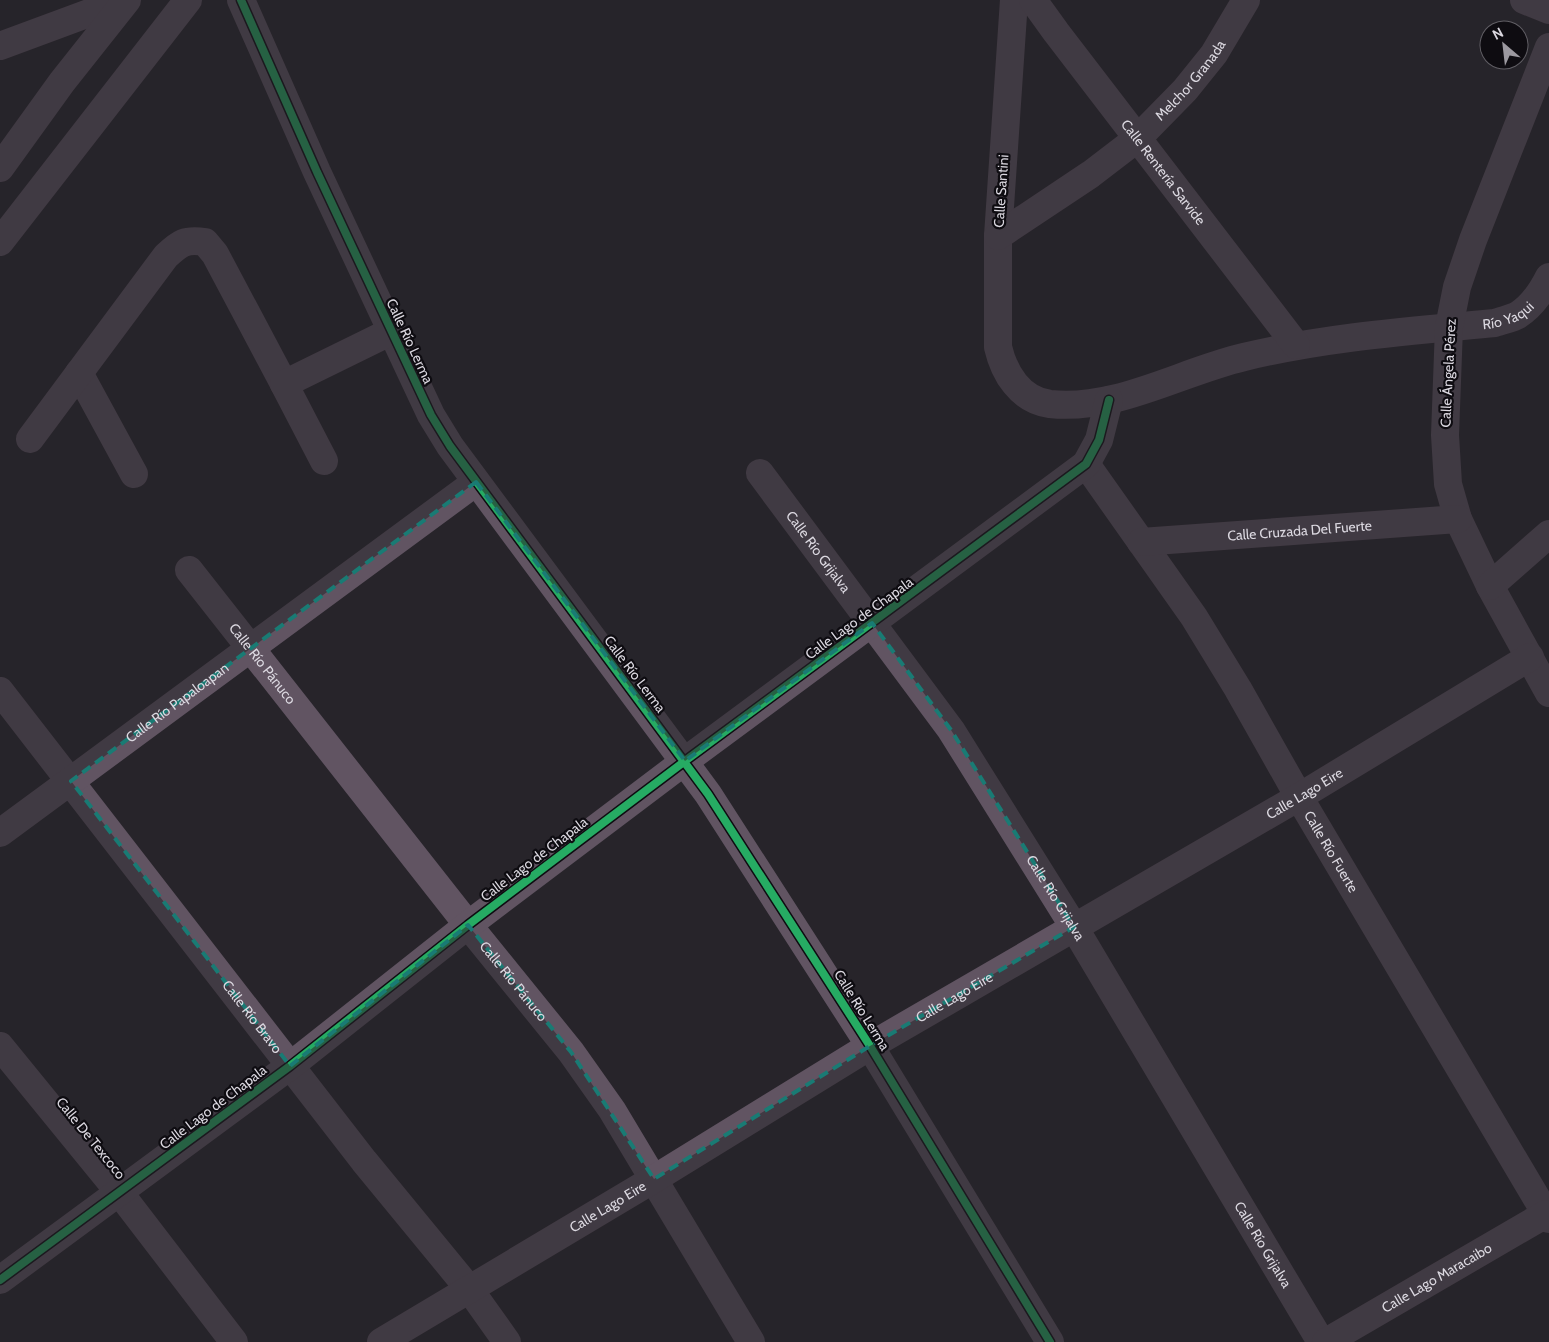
<svg xmlns="http://www.w3.org/2000/svg" width="1549" height="1342" viewBox="0 0 1549 1342" font-family="Cabin,sans-serif">
<rect width="100%" height="100%" fill="#27242a"/>
<g fill="none" stroke-linecap="round" stroke-linejoin="round">
<g stroke="#615462" stroke-width="28">
<path d="M241,0L317,172L431,415L450,446L708,794L870,1046L1050,1342"/>
<path id="s1" d="M1014,0L998,236V347C1004,373 1020,400 1050,404C1117,411 1180,372 1244,357C1326,337 1411,331 1495,323C1502,320 1511,319 1518,315C1532,306 1542,291 1549,277"/>
<path id="s2" d="M1033,0L1056,32L1296,345"/>
<path d="M1524,0L1549,10"/>
<path d="M0,46L124,0"/>
<path d="M1549,47L1473,240L1457,287L1449,327L1445,435L1448,484L1458,519L1490,586L1549,693"/>
<path d="M0,168L62,82L127,0"/>
<path id="s3" d="M998,236L1091,174L1138,138L1185,90L1214,54L1246,0"/>
<path d="M0,242L188,0"/>
<path d="M79,373L134,474"/>
<path d="M30,439L166,256C180,243 185,239 205,242L215,254L284,384"/>
<path d="M324,461L284,384L392,331"/>
<path id="s4" d="M1086,464L1194,617L1238,689L1299,797L1549,1219"/>
<path id="s5" d="M760,473L951,730L1074,927L1321,1342"/>
<path id="s6" d="M1141,542L1458,519"/>
<path id="s7" d="M189,570L468,925L571,1052L612,1110L751,1342"/>
<path d="M1490,586L1549,534"/>
<path id="s8" d="M0,691L364,1161L470,1290L507,1342"/>
<path id="s9" d="M0,833L476,482"/>
<path d="M0,1046L119,1192L234,1342"/>
<path d="M0,1280L290,1066L468,925L685,761L1086,464L1099,440L1109,400"/>
<path id="s10" d="M381,1342L654,1179L870,1046L1299,797L1530,657"/>
<path id="s11" d="M1326,1342L1546,1214"/>
</g>
<g stroke="#0e0c11" stroke-width="11">
<path id="cycleway" d="M241,0L317,172L431,415L450,446L708,794L870,1046L1050,1342
M0,1280L290,1066L468,925L685,761L1086,464L1099,440L1109,400"/>
</g>
<use href="#cycleway" stroke="#26ab63" stroke-width="8"/>
</g>
<path d="M0 0H1549V1342H0ZM476,482L685,761L872,623L951,730L1074,927L870,1046L654,1179L571,1052L468,925L290,1066L71,781Z" fill="#27242a" fill-opacity=".55" fill-rule="evenodd"/>
<path fill="none" stroke="#197b74" stroke-width="4" stroke-dasharray="10 6" stroke-linejoin="round" d="M476,482L685,761L872,623L951,730L1074,927L870,1046L654,1179L571,1052L468,925L290,1066L71,781Z"/>
<g text-anchor="middle" stroke-width="4.5" stroke-linejoin="round" paint-order="stroke">
<g font-size="14" fill="#dbd8e0" stroke="#0e0c11">
<text dy="5" stroke="none"><textPath href="#s3" startOffset="249">Melchor Granada</textPath></text>
<text dy="5" stroke="none"><textPath href="#s2" startOffset="216">Calle Rentería Sarvide</textPath></text>
<text transform="translate(1001 191) rotate(-86)" y="5">Calle Santini</text>
<text dy="5" stroke="none"><textPath href="#s1" startOffset="899">Río Yaqui</textPath></text>
<text transform="translate(410 341) rotate(65)" y="5">Calle Río Lerma</text>
<text transform="translate(1448 373) rotate(-87)" y="5">Calle Ángela Pérez</text>
<text dy="5" stroke="none"><textPath href="#s6" startOffset="159">Calle Cruzada Del Fuerte</textPath></text>
<text dy="5" stroke="none"><textPath href="#s5" startOffset="98">Calle Río Grijalva</textPath></text>
<text transform="translate(859 618) rotate(-36)" y="5">Calle Lago de Chapala</text>
<text dy="5" stroke="none"><textPath href="#s7" startOffset="119">Calle Río Pánuco</textPath></text>
<text transform="translate(635 674) rotate(53)" y="5">Calle Río Lerma</text>
<text dy="5" stroke="none"><textPath href="#s9" startOffset="220">Calle Río Papaloapan</textPath></text>
<text dy="5" stroke="none"><textPath href="#s10" startOffset="1074">Calle Lago Eire</textPath></text>
<text dy="5" stroke="none"><textPath href="#s4" startOffset="459">Calle Río Fuerte</textPath></text>
<text transform="translate(534 859) rotate(-37)" y="5">Calle Lago de Chapala</text>
<text dy="5" stroke="none"><textPath href="#s5" startOffset="518">Calle Río Grijalva</textPath></text>
<text dy="5" stroke="none"><textPath href="#s7" startOffset="524">Calle Río Pánuco</textPath></text>
<text dy="5" stroke="none"><textPath href="#s10" startOffset="669">Calle Lago Eire</textPath></text>
<text transform="translate(862 1010) rotate(58)" y="5">Calle Río Lerma</text>
<text dy="5" stroke="none"><textPath href="#s8" startOffset="412">Calle Río Bravo</textPath></text>
<text transform="translate(213 1107) rotate(-37)" y="5">Calle Lago de Chapala</text>
<text transform="translate(91 1138) rotate(51)" y="5">Calle De Texcoco</text>
<text dy="5" stroke="none"><textPath href="#s10" startOffset="264">Calle Lago Eire</textPath></text>
<text dy="5" stroke="none"><textPath href="#s5" startOffset="922">Calle Río Grijalva</textPath></text>
<text dy="5" stroke="none"><textPath href="#s11" startOffset="128">Calle Lago Maracaibo</textPath></text>
</g>
</g>
<g transform="translate(1504 45) rotate(332)"><circle r="24" fill="#0e0c11" stroke="#605e64"/>
<path d="M0-4L9 19L0 12L-9 19Z" fill="#9c99a0"/>
<text y="-8" font-size="14" font-weight="bold" text-anchor="middle" fill="#dbd8e0">N</text>
</g>
</svg>
